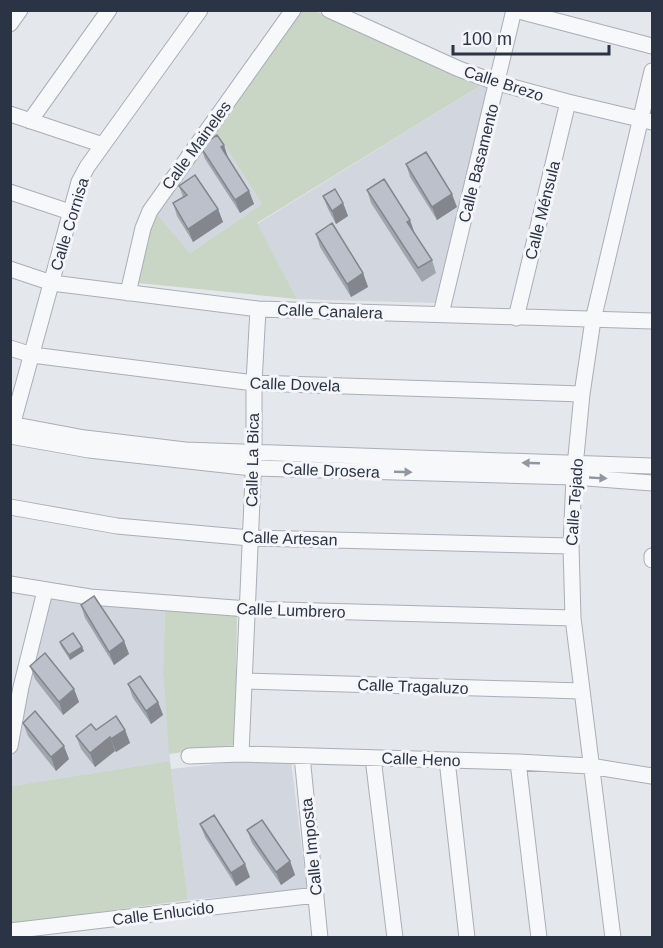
<svg xmlns="http://www.w3.org/2000/svg" width="663" height="948" viewBox="0 0 663 948" font-family="Arial,sans-serif">
<rect width="100%" height="100%" fill="#e4e7ec"/>
<path fill="#d2d6de" d="M483,84L490,87L436,303L297,299L257,224Z
M215,130L262,204L190,253L154,211Z
M51,596L165,610L163,672L170,761L11,786L13,745Z
M291,761L307,890L188,900L171,769L234,762Z"/>
<path fill="#c9d6c5" d="M300,11H315L483,84L257,223L297,299L138,283L154,211L190,253L262,204L215,130Z
M165,610L237,616L235,745L169,754L163,672Z
M170,761L188,900L11,924V786Z"/>
<g fill="none" stroke-linecap="round" stroke-linejoin="round">
<g stroke="#a9aeb7" stroke-width="17">
<path id="minor" d="M329,10L459,69L498,83L568,102L652,122
M515,10L652,46
M10,24L20,10
M10,114L103,145
M30,121L109,10
M10,192L70,212
M10,269L52,283L258,309L652,321
M128,293L143,228L150,211L293,10
M441,314L514,10
M516,318L568,102
M10,348L32,355L254,383L582,394
M10,424L85,438L185,450L652,466
M10,433L79,182L87,167L200,10
M10,436L89,450L252,468L574,477L652,483
M10,507L117,526L250,538L571,546
M652,556V560
M10,584L90,597L248,609L573,618
M245,681L581,691
M10,746L21,687L45,591
M241,754L254,454V383L258,309
M189,756L241,754L518,762L590,766L652,776
M302,756L320,938
M373,758L395,938
M447,760L467,938
M518,762L539,938
M10,931L316,895
M613,938L573,618L571,546L574,477L582,394L593,320L652,71"/>
</g>
<use href="#minor" stroke="#f7f8fa" stroke-width="15"/>
</g>
<path fill="#a1a5ae" d="M224,145L228,158L249,191L254,204L240,213L205,159L200,146Z
M406,164L457,207L437,220L410,177Z
M179,186L218,209L223,222L193,242L177,216L173,203L183,197Z
M367,190L415,234L432,260L436,273L422,282L371,203Z
M323,196L343,203L348,216L336,224L328,209Z
M316,234L363,273L368,287L351,297L320,247Z
M81,605L124,641L129,654L114,665L85,618Z
M60,642L82,647L84,651L70,660L61,646Z
M30,666L74,689L79,702L63,715L35,679Z
M128,684L158,702L163,715L151,724L133,698Z
M23,723L69,759L56,771L28,736Z
M96,730H125L130,743L116,752L115,751L95,767L81,749L76,736Z
M200,824L250,877L236,886L205,837Z
M247,830L290,861L295,875L281,885L252,843Z"/>
<path fill="#83868d" d="M224,145L228,158L221,147Z
M249,191L254,204L240,213L235,200Z
M452,194L457,207L437,220L432,207Z
M343,203L348,216L336,224L332,211Z
M218,209L223,222L193,242L188,229Z
M410,220L415,234L407,222Z
M363,273L368,287L351,297L347,284Z
M124,641L129,654L114,665L109,652Z
M82,647L84,651L70,660L69,655Z
M74,689L79,702L63,715L59,702Z
M158,702L163,715L151,724L146,711Z
M125,730L130,743L116,752L111,739Z
M110,737L115,751L95,767L90,753Z
M64,746L69,759L56,771L51,757Z
M290,861L295,875L281,885L276,872Z
M245,864L250,877L236,886L231,873Z"/>
<path fill="#bbc0ca" stroke="#83868d" stroke-width="1.5" d="M217,135L224,145L221,147L249,191L235,200L200,146Z
M426,152L452,194L432,207L406,164Z
M195,175L218,209L188,229L173,203L187,195L179,186Z
M384,179L410,220L407,222L432,260L418,268L367,190Z
M335,189L343,203L332,211L323,196Z
M332,223L363,273L347,284L316,234Z
M94,596L124,641L109,652L81,605Z
M73,633L82,647L69,655L60,642Z
M45,653L74,689L59,702L30,666Z
M140,676L158,702L146,711L128,684Z
M35,711L64,746L51,757L23,723Z
M116,716L125,730L111,739L110,737L90,753L76,736L91,724L96,730Z
M214,815L245,864L231,873L200,824Z
M262,820L290,861L276,872L247,830Z"/>
<defs><path id="oneway-solid" d="M-6-.8H1V-3.2L6.5 0L1 3.2V.8H-6Z" transform="scale(1.5)"/></defs>
<g fill="#9196a0">
<use href="#oneway-solid" transform="translate(531 463) rotate(-178)"/>
<use href="#oneway-solid" transform="translate(403 472) rotate(2)"/>
<use href="#oneway-solid" transform="translate(598 478) rotate(3)"/>
</g>
<g text-anchor="middle" stroke-width="6" stroke-linejoin="round" paint-order="stroke">
<g font-size="16" fill="#2b3445" stroke="#f4f6f9">
<text transform="translate(504 83) rotate(18)" y="6">Calle Brezo</text>
<text transform="translate(196 145) rotate(-54)" y="6">Calle Maineles</text>
<text transform="translate(478 163) rotate(-76)" y="6">Calle Basamento</text>
<text transform="translate(542 210) rotate(-76)" y="6">Calle Ménsula</text>
<text transform="translate(69 224) rotate(-73)" y="6">Calle Cornisa</text>
<text transform="translate(330 311) rotate(2)" y="6">Calle Canalera</text>
<text transform="translate(295 384) rotate(2)" y="6">Calle Dovela</text>
<text transform="translate(252 460) rotate(-89)" y="6">Calle La Bica</text>
<text transform="translate(331 470) rotate(2)" y="6">Calle Drosera</text>
<text transform="translate(574 502) rotate(-86)" y="6">Calle Tejado</text>
<text transform="translate(290 538) rotate(2)" y="6">Calle Artesan</text>
<text transform="translate(291 610) rotate(2)" y="6">Calle Lumbrero</text>
<text transform="translate(413 686) rotate(2)" y="6">Calle Tragaluzo</text>
<text transform="translate(421 759) rotate(2)" y="6">Calle Heno</text>
<text transform="translate(311 847) rotate(-96)" y="6">Calle Imposta</text>
<text transform="translate(163 913) rotate(-7)" y="6">Calle Enlucido</text>
</g>
</g>
<rect width="663" height="948" fill="none" stroke="#2b3445" stroke-width="24"/>
<path d="M453 45v9h156v-9" fill="none" stroke="#2b3445" stroke-width="3"/>
<text x="462" y="45" font-size="18" fill="#2b3445" stroke="#f4f6f9" stroke-width="4.5" paint-order="stroke">100 m</text>
</svg>
